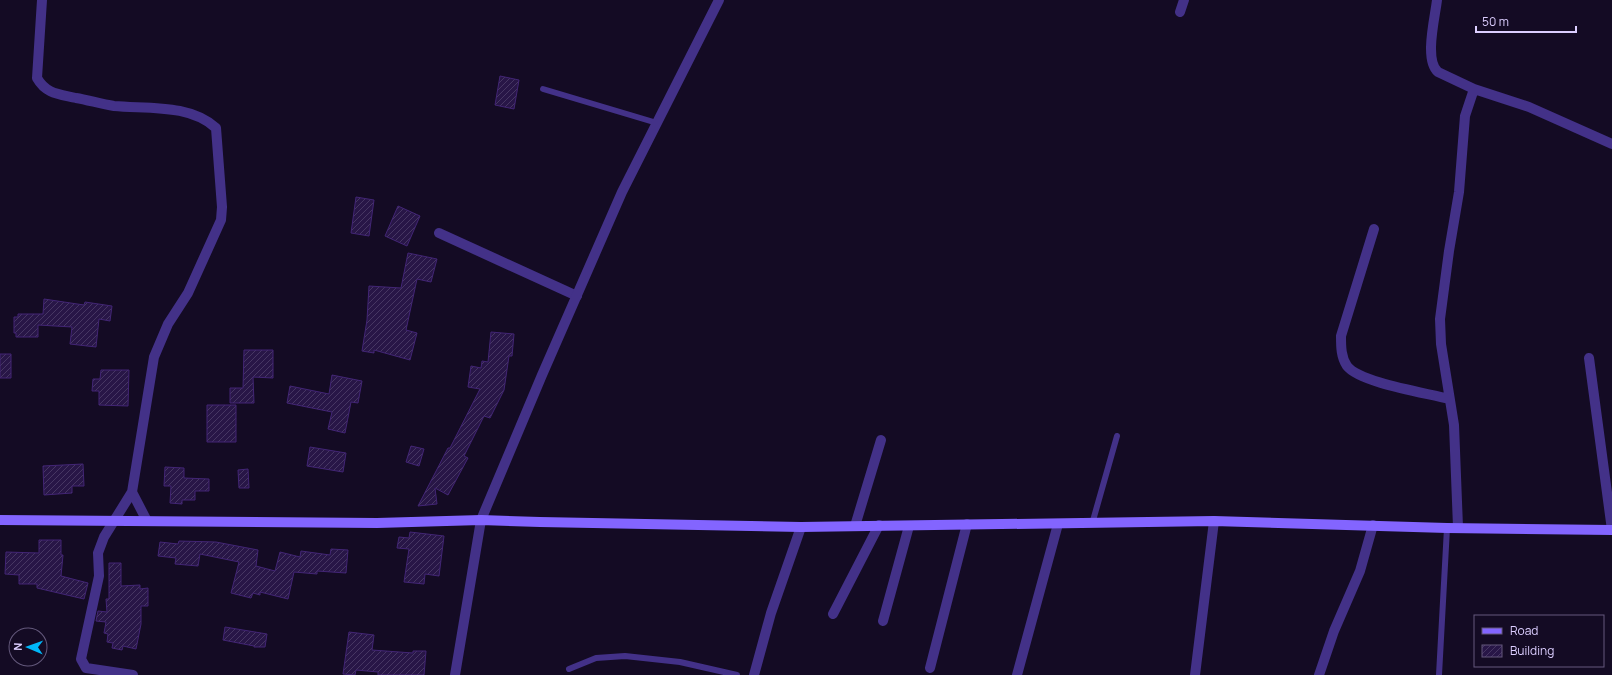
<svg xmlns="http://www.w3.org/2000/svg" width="1612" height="675" viewBox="0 0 1612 675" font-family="Manrope,sans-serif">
<defs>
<pattern id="building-hatch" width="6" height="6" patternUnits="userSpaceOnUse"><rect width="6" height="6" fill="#281647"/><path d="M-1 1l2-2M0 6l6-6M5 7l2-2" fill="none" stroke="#473763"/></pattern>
</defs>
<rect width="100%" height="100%" fill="#140b24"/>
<path fill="url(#building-hatch)" stroke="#422575" d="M500,76L519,80L514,109L495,105Z
M356,197L374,200L369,236L351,233Z
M398,206L420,216L407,246L385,236Z
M408,253L437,259L431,282L417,279L406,330L417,333L410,360L374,350V353L362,351L367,320L369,286L401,288Z
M44,299L84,305L85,302L112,306L110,321L99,319L96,347L70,344L72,327L38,325V337H16V333H14V317H18V314H43Z
M491,332L514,334L512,356H509L504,390L490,418L484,416L464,456L468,458L448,495L435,488L437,504L418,506L448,448H450L480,389L468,387L471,366L481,368L482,361L488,362Z
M244,350H273V378L253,377L254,403H230V388H243Z
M0,354H11V378H0Z
M101,370H129L128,406L99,405V391H92L93,379H100Z
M332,375L362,381L358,403L351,402L345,433L328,429L332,412L287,403L290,386L329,394Z
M207,405H236V442H207Z
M411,446L424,449L419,466L406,462Z
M310,447L346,453L343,472L307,466Z
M83,464L84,486H72V493L44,495L43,466Z
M165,467L184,468V478L209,479V491H195V500H182V504L170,503L171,486H164Z
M248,469L249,488H239L238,470Z
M410,532L444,536L439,576L425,574L424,584L404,582L409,549L397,548L399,537L409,538Z
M39,540H61V555H63L61,576L88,583L84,599L37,588V584H19V575L5,574L6,552L39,553Z
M179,541L216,542L258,550L256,566L275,571L280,552L300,557L301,551L330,555L331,549L348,550L346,573L317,571V574L294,572L288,599L260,592V595L253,593L251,598L231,593L239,562L200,554L198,566L175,564L176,558L158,556L160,542L178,544Z
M109,563H121V586L140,585V589L148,588V606H141V624L136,649L123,646L122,650L112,648L113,643L107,642L108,634L104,633L106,622L96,621L98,611L107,612L106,599H109Z
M225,627L267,634L265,647H254V646L223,640Z
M349,632L374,635L372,650L413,653V651H426L424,675H378V672L356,670L355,675L343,674Z"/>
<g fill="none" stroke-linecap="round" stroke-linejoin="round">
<path stroke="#433188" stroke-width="6" d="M543,89L657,123
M1092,524L1117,436
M569,669L596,658L625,656L680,662L737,675
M1439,675L1447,528"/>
<path stroke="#433188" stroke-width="10" d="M42,0L37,78C46,94 59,94 76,98C88,100 101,104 114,106C148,109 190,104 216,128L222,207L221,220L188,293L168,324L154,357L132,492L104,537L98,553L99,576L81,659L86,668L133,675
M1437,0C1435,18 1424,60 1438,72L1474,89
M1180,12L1184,0
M1374,229L1341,336C1341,347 1341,357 1347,366C1360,383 1427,393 1449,399
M439,233L577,296
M1589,358L1612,530
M132,492L147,521
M855,526L881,440
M1458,527L1454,425L1441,344L1440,319L1449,251L1459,192L1465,116L1474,89L1529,107L1612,144
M833,614L879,525
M883,621L909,526
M930,668L967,524
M455,675L481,520
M754,675L771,613L801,527
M1017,675L1058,524
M1195,675L1214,521
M1319,675L1334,631L1360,571L1373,525"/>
<path stroke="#433188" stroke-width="10" d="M481,520L542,375L622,192L719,0"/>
<path stroke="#8365ff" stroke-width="10" d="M0,520L377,523L481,520L540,522L801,527L1214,521L1447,528L1612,530"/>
</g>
<rect x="1474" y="615" width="130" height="52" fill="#140b24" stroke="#64597c"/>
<rect x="1482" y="628" width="20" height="6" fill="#8365ff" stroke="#64597c"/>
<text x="1510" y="635" font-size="12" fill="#dcceff">Road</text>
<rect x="1482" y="645" width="20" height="12" fill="url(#building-hatch)" stroke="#64597c"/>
<text x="1510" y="655" font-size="12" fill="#dcceff">Building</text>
<g transform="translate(28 647) rotate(272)"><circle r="19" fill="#140b24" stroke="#64597c"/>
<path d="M0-3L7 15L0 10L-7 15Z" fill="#00b7f9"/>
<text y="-6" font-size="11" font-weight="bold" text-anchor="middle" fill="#dcceff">N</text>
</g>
<path d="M1476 26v6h100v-6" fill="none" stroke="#dcceff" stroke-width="2"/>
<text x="1482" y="26" font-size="12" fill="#dcceff" stroke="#140b24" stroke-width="3" paint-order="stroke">50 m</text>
</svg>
